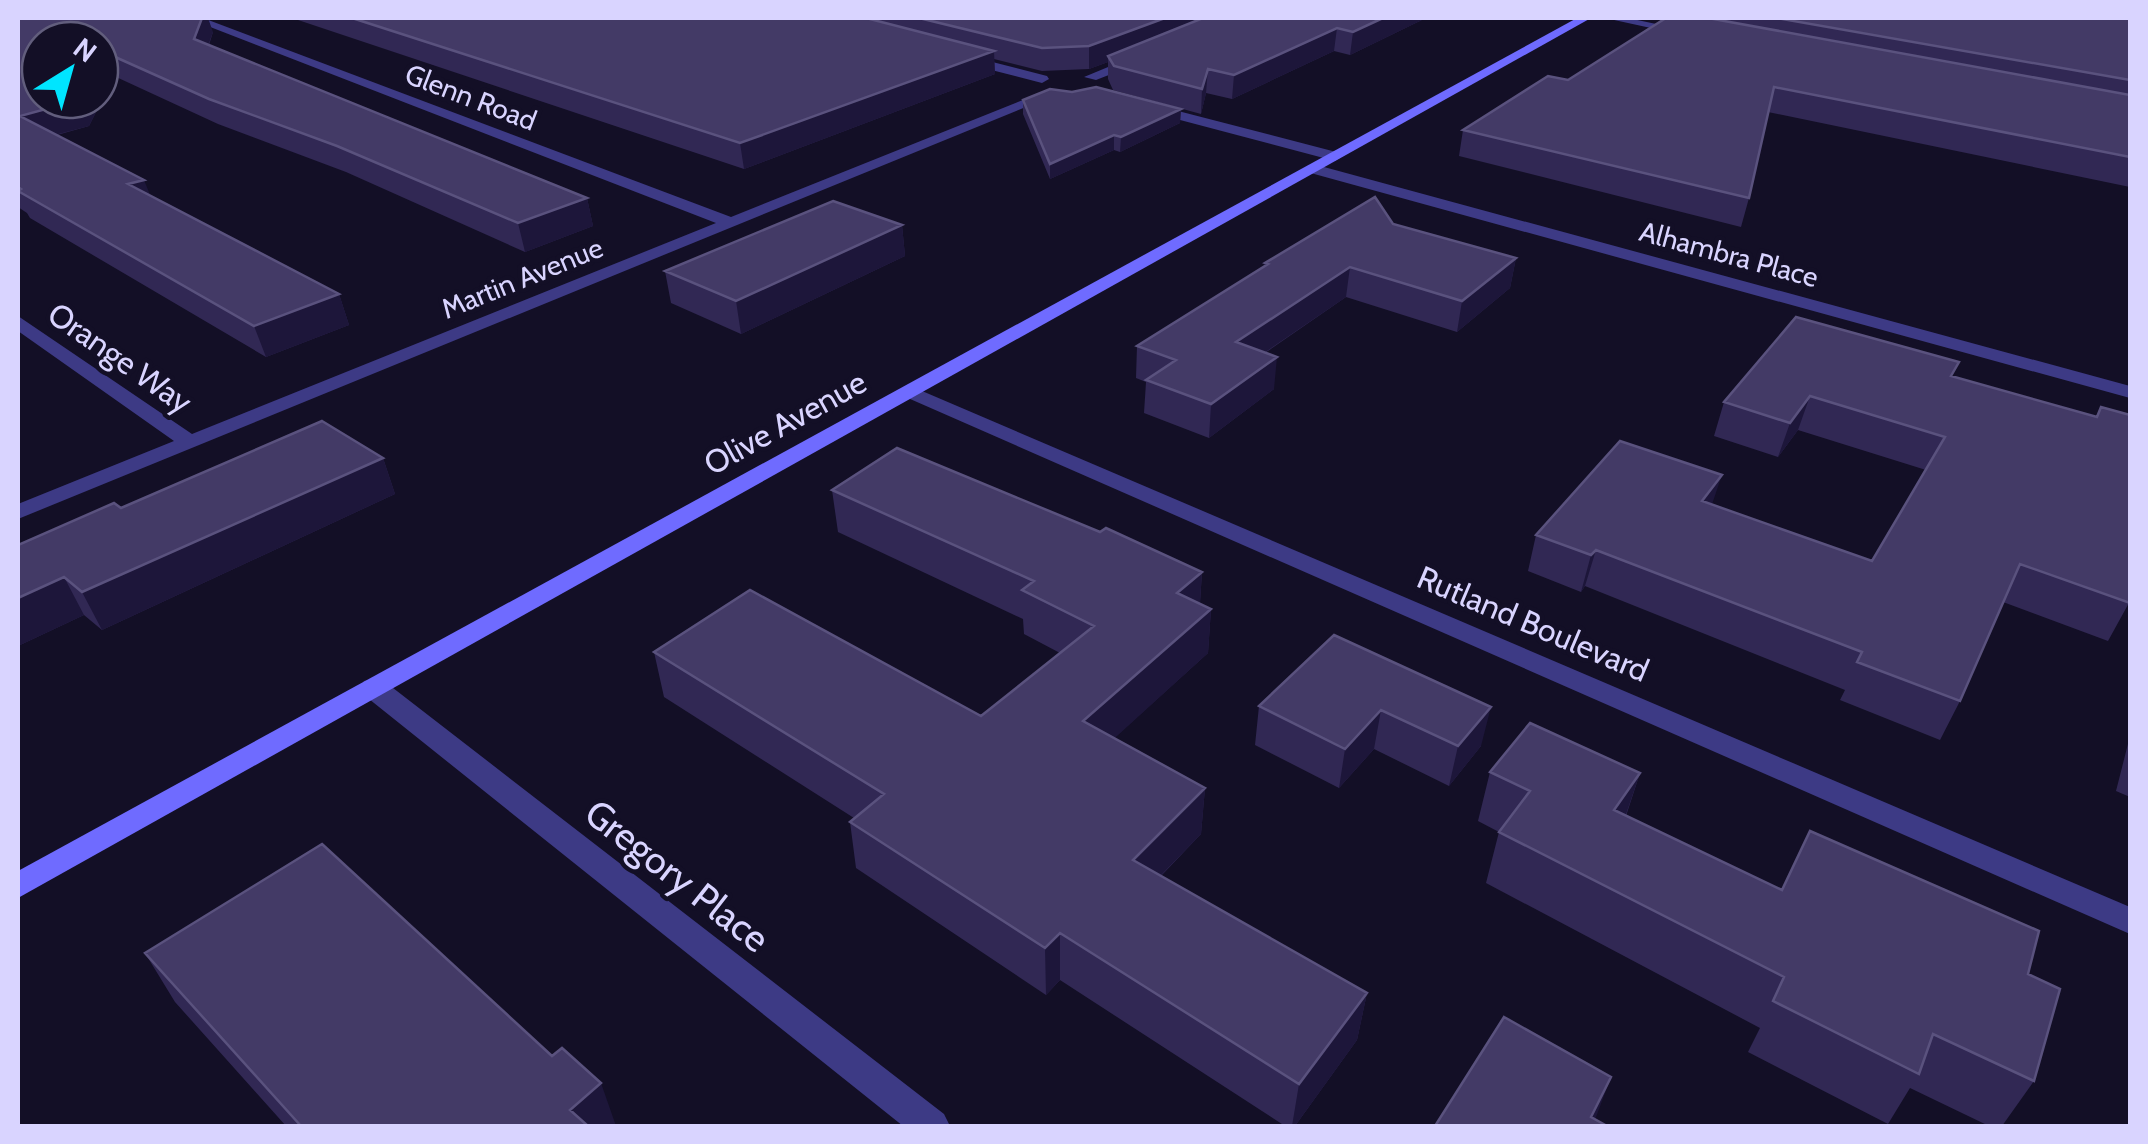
<svg xmlns="http://www.w3.org/2000/svg" width="2148" height="1144" viewBox="0 0 2148 1144" font-family="Cabin,sans-serif">
<rect width="100%" height="100%" fill="#130f26"/>
<g fill="none" stroke-linecap="round" stroke-linejoin="round">
<path fill="#3d3a85" fill-rule="evenodd" d="M187,18H203L731,217L1043,92L1055,95L18,519V504L174,441L18,331V316L192,434L716,223Z
M1605,18H1628L1689,31L1683,35Z
M965,55L1047,76L1049,79L1042,83L960,62L958,59Z
M1137,55L1144,59L1142,62L1096,80L1084,77Z
M1151,104L1340,153L1343,156L1335,161L1146,111V105Z
M1313,164L2130,386V398L1307,172L1305,169Z
M908,385L2130,907V934L901,395L898,391Z
M374,679L384,681L944,1114L950,1126H903L364,695L360,688L364,681Z"/>
<path fill="#6f6bff" fill-rule="evenodd" d="M1577,18H1591L18,898V871Z"/>
</g>
<path fill="#312854" d="M18,18L213,32L209,45L587,198L593,226L525,252L346,172L218,124L114,76L89,126L57,135L151,196L339,294L349,325L266,357L30,218L27,213L18,207Z
M292,18H1426L1350,55L1334,51L1232,99L1206,93L1201,114L1113,90L1108,79V62L1089,69L1042,71L994,59L995,74L744,169Z
M1666,18H2130V187L1768,112L1749,198L1741,227L1459,156L1463,130L1568,80Z
M1023,100L1181,109L1180,123L1120,152L1114,150L1050,179L1023,114Z
M1393,224L1516,258L1510,288L1457,332L1346,297L1265,353L1274,389L1209,438L1144,413L1146,382L1136,378L1137,346L1264,266L1265,263Z
M902,225L905,256L741,334L671,303L665,271Z
M1953,377L2130,601L2108,641L2003,602L1960,701L1940,740L1840,700L1845,690L1585,586L1581,592L1528,571L1536,535L1712,504L1872,561L1926,470L1798,430L1778,457L1714,436L1724,402Z
M383,458L395,494L102,630L84,615L18,646V545L121,508Z
M832,490L1100,532L1202,572L1200,603L1211,609L1208,653L1114,738L1205,788L1201,834L1161,876L1367,993L1357,1040L1295,1126H1285L1060,980L1046,995L856,868L850,822L854,818L664,697L654,652L981,716L1060,653L1024,634L1023,619L838,532Z
M1334,635L1481,746L1449,786L1374,749L1339,788L1255,745L1259,706Z
M2130,736V797L2116,791Z
M1490,772L1640,773L1626,816L1782,890L2028,974L2034,1081L2002,1126H1989L1910,1088L1888,1124L1748,1052L1760,1028L1486,883L1499,832L1478,821Z
M145,953L616,1126H286L175,1002Z"/>
<path fill="#1d163a" d="M202,18H208L213,32L202,62L194,39Z
M1165,18H1221L1108,56V62L1089,69V46Z
M1383,18H1426L1350,55L1353,32Z
M1337,28L1334,51L1232,99L1234,75Z
M994,51L995,74L744,169L740,143Z
M104,52L114,76L89,126L32,141L20,116L79,100H100V60Z
M1208,69L1206,93L1201,114L1202,89Z
M1181,109L1180,123L1120,152L1121,137Z
M1114,135V150L1050,179V164Z
M144,180L155,207L128,184Z
M587,198L593,226L525,252L518,223Z
M902,225L905,256L741,334L736,301Z
M1516,258L1510,288L1457,332L1462,301Z
M1350,267L1346,297L1233,374L1236,342Z
M339,294L349,325L266,357L254,326Z
M1277,357L1274,389L1209,438L1211,404Z
M1810,396L1798,430L1778,457L1790,423Z
M383,458L395,494L102,630L82,592Z
M1722,475L1710,510L1702,501Z
M1596,550L1585,586L1581,592L1591,555Z
M1202,572L1199,616L1177,593Z
M64,577L84,615L18,646V598Z
M1211,609L1208,653L1083,767V721Z
M1491,707L1481,746L1449,786L1458,746Z
M1381,710L1374,749L1339,788L1345,749Z
M1640,773L1623,823L1614,810Z
M1205,788L1201,834L1131,906L1133,860Z
M1060,933V980L1046,995L1045,948Z
M1367,993L1357,1040L1295,1126H1292L1299,1084Z
M1611,1077L1596,1117L1591,1126V1117Z
M601,1083L616,1126H576L570,1110Z"/>
<path fill="#433a66" stroke="#5a527e" stroke-width="2.5" d="M18,18H202L194,39L587,198L518,223L337,146L209,99L104,52L100,60V40H40V100H79L20,116L144,180L128,184L339,294L254,326L18,191L21,189L18,187Z
M352,18H866L994,51L740,143Z
M919,18H1165L1089,46L1042,48Z
M1203,18H1383L1353,32L1337,28L1234,75L1208,69L1202,89L1114,66L1108,56Z
M1666,18H1708L2130,95V157L1774,87L1749,198L1463,130L1548,76L1568,80Z
M1776,18H2130V80Z
M1096,87L1181,109L1121,137L1114,135L1050,164L1023,100L1050,89L1072,92Z
M1375,197L1393,224L1516,258L1462,301L1350,267L1236,342L1277,357L1211,404L1146,380L1176,360L1137,346L1268,264L1265,263Z
M833,201L902,225L736,301L665,271Z
M1796,317L1959,362L1951,376L2097,417L2101,407L2130,415V603L2020,564L1960,701L1857,662L1862,652L1596,550L1591,555L1536,535L1620,441L1722,475L1702,501L1872,561L1945,437L1810,396L1790,423L1724,402Z
M322,421L383,458L82,592L64,577L18,598V545L114,503L121,508Z
M897,448L1100,532L1106,528L1202,572L1177,593L1211,609L1083,721L1205,788L1133,860L1367,993L1299,1084L1060,933L1045,948L850,822L884,794L654,652L750,590L981,716L1094,626L1022,590L1034,581L832,490Z
M1334,635L1491,707L1458,746L1381,710L1345,749L1259,706Z
M1530,723L1640,773L1614,810L1782,890L1810,831L2039,931L2028,974L2060,989L2034,1081L1933,1034L1919,1074L1773,1001L1784,977L1499,832L1530,791L1490,772Z
M322,844L552,1056L562,1048L601,1083L570,1110L588,1126H301L145,953Z
M1504,1017L1611,1077L1591,1117L1607,1126H1435Z"/>
<g text-anchor="middle" stroke-width="9" stroke-linejoin="round" paint-order="stroke">
<g font-size="28" fill="#d9d4ff" stroke="#130f26">
<text transform="translate(471 97) rotate(21)" y="10">Glenn Road</text>
<text transform="translate(1729 254) rotate(15)" y="10">Alhambra Place</text>
<text transform="translate(522 278) rotate(-22)" y="10">Martin Avenue</text>
</g>
<g font-size="32" fill="#d9d4ff" stroke="#130f26">
<text transform="translate(120 358) rotate(35)" y="11">Orange Way</text>
<text transform="translate(785 423) rotate(-29)" y="11">Olive Avenue</text>
<text transform="translate(1533 624) rotate(23)" y="11">Rutland Boulevard</text>
</g>
<g font-size="38" fill="#d9d4ff" stroke="#130f26">
<text transform="translate(677 876) rotate(38)" y="13">Gregory Place</text>
</g>
</g>
<rect width="2148" height="1144" fill="none" stroke="#d9d4ff" stroke-width="40"/>
<g transform="translate(70 70) rotate(37)"><circle r="48" fill="#130f26" stroke="#625e7d" stroke-width="2.5"/>
<path d="M0-8L18 38L0 25L-18 38Z" fill="#00e5ff"/>
<text y="-15" font-size="28" font-weight="bold" text-anchor="middle" fill="#d9d4ff">N</text>
</g>
</svg>
